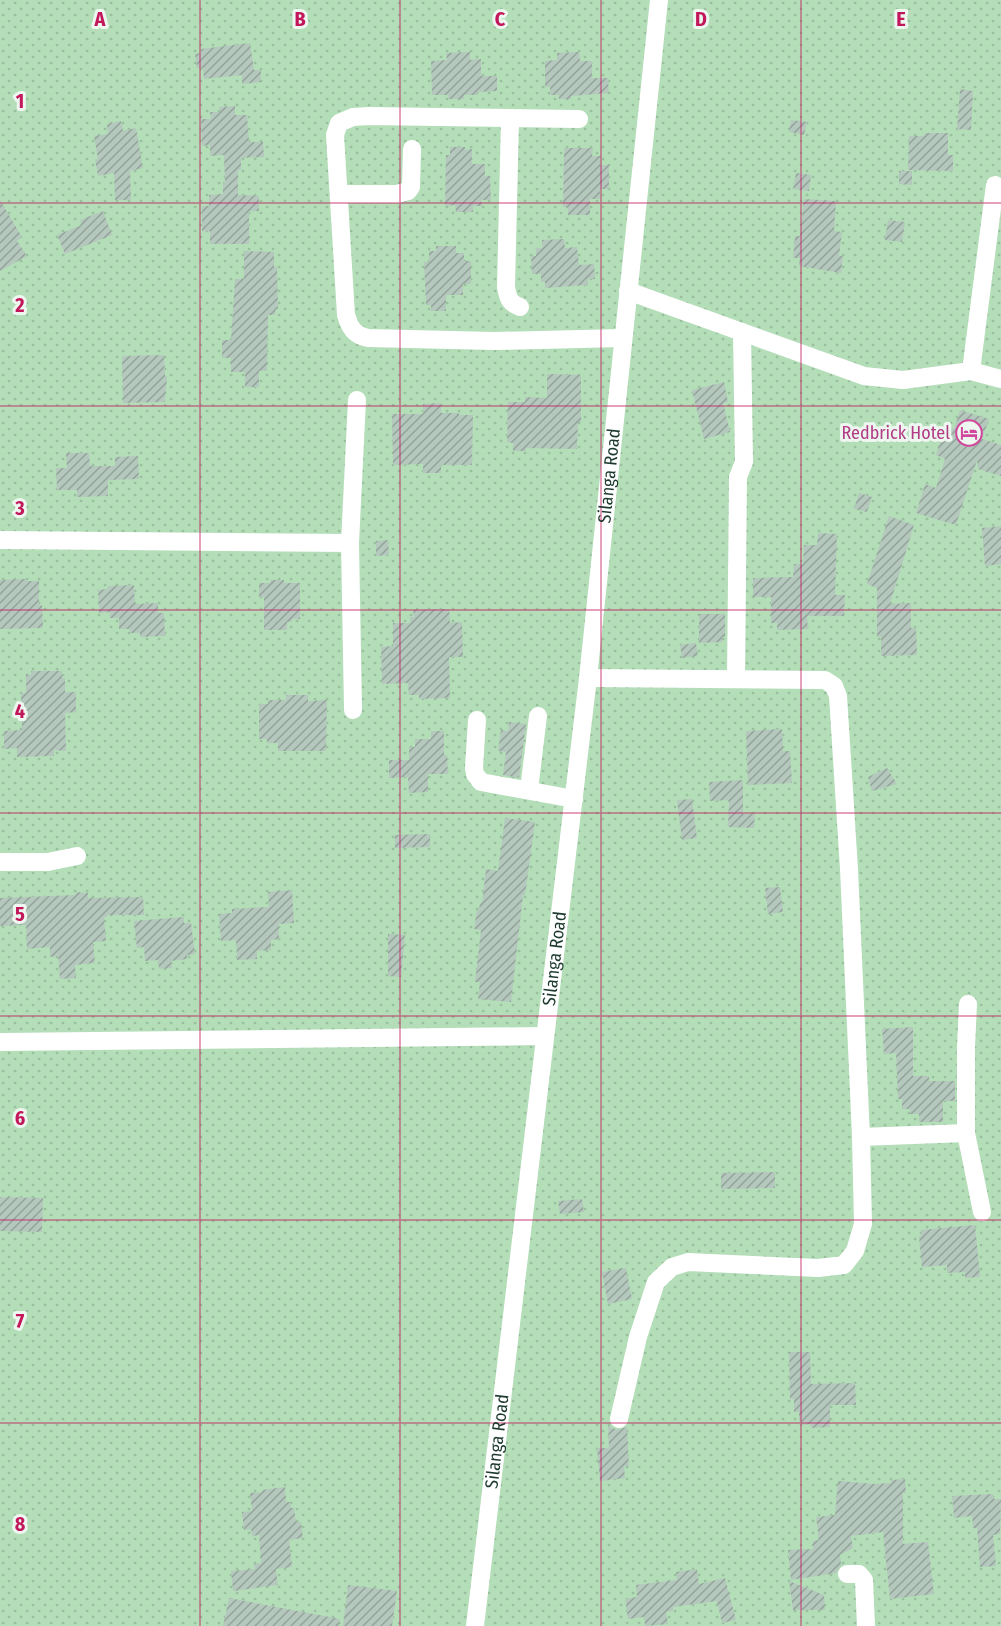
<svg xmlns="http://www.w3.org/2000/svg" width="1001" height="1626" viewBox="0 0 1001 1626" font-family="'Fira Sans Condensed',sans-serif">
<defs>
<pattern id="green-dots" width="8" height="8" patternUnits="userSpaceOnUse" patternTransform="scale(1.5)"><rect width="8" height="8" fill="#b3deb8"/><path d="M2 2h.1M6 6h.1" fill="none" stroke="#9abf9e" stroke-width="1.8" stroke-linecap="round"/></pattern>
<pattern id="building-hatch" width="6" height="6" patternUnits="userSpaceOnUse" patternTransform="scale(1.5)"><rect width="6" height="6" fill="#b5c8bd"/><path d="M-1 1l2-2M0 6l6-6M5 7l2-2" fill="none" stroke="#93a39a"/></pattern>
</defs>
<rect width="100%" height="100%" fill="#dceae2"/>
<path fill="url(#green-dots)" d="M0,0H1001V1626H0Z"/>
<path fill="url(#building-hatch)" d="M250,43L254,70H261V82L242,84V75L204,79L203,68H197L195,54L201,53V49Z
M470,52V60L481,59V76H497V91L477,92V95H464V99H449L448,95H432L431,61L447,60L446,53Z
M579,52L580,61H592V78H608L609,93L571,96V99H559V95H550V87H545V61L557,60V53Z
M960,89L973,91L971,130L957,129Z
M235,106V115H247L249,142H263L264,157L241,158V170H238V195L259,196V211H249V244H210V231H202V206H209V195L223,194V182H225L224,155L210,156V145L202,146L201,119H211L210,112H220L219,107Z
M791,120L807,122L804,135L789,132Z
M121,121L123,131L136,128L143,168L130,171L131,200H115L114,173L98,176L95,159H98L94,136L108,134L107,124Z
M925,133H948V155H953V171L908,170L909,136H924Z
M450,147H465V150L472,149V164H485V176H490L491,200H481L482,206H473V212H456L455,205L445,206L446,155H450Z
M564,148H593L592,156H601L600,165H609V189H600V199H590V215H568V207H563Z
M899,171H912V185L899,184Z
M796,173L811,175L809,191L793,189Z
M804,199L836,201L834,231L842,232L839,256H843L841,273L799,266L800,258H793L795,236H800Z
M0,200L22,237L17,241L27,256L0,271Z
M103,211L112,235L65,254L57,235L82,225L80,220Z
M888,220L905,222L902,242L885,240Z
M564,239L565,248L577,247L579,265L594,264L595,279H588V285L545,288V282H541V274H532L531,256H536V248H542V240Z
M436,246H456V253H464V261H471V284H463V295H446V311H431V305H426L424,262H429V251H436Z
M244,251L274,252V267H277L278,309H276L275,315H268L267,371H259V387H245V372H231V358H222V340H231L235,279H244Z
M164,355L165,376H167L165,402L123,403L122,356Z
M547,374L581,375V422H578L577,449L526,448V451H513V443L507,442L508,402H525V397L547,398Z
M724,382L728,402L723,403L730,432L704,439L692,390Z
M441,403V413H459V415H473L472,465H441V473H423V464L393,465L392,414H423V404Z
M960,410L989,419L982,439L1001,445V476L978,469L977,460L956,525L916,513L925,484L936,488L945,459L936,455L945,426L954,429Z
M66,453H89L90,466H115V457L138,456L139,479L108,480V496L77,497V490H57L56,468H67Z
M859,493L872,497L867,512L854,509Z
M889,516L914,525L890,604L911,603V628H916L917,655L881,656V637H877V588L867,584Z
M1001,526V564L985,566L982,528Z
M818,533L837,534L835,595H845L844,616H807L808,629L777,630V623H771V597H753V578L793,577L794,564H803L804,545H817Z
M388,540L389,555L376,556V541Z
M26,579V581H39V605H42L43,628L0,629V580Z
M270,580H284V583H300V619H292V622H287V630H264V597H259V583H270Z
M134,585L135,604L158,603V613H164L165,636L140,637V633H130V629H119V618H110V612L99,613L98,590L108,589V586Z
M449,609L450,623L462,622L463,657H449L450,698L419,699V695H409L408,683L382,684L381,647L393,646V623H410V617H414L413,610Z
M699,614H725V637H722V642L699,643Z
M696,643L698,656L682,658L680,645Z
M31,671H62V678H65V692H76V712L65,713L66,751L54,750V756L17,757V748L4,749V731L22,730L21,693H26V674L31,675Z
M286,695H308V701L327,700L326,751H278V743H267V739H259V704H268V700H286Z
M509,722L526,724L519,778L503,775L506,752L498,751L501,730L508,731Z
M782,729L783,751H790L792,783L748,785L746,731Z
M431,731H444V755H447L448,774H428V792L409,793L408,777L389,778V760H409V747H415V739H431Z
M887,768L897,784L872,791L868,777Z
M743,780V814H755L754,828L728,827L729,800L710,801L709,782Z
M692,799L697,838L682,840L677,800Z
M505,818L535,822L525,895H523L511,1002L478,999L480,982H475L481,930L474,929L477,910H479L480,903H482L486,869L498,871Z
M430,834V847L395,848V835Z
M780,887L783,912L768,914L765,888Z
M292,890L294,923L279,924V939L271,940V950L257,951V959L237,960L236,940L221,941L219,914L232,913V909L269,907L268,892Z
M76,892L88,893V898L143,897L144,915H107V917H104L106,941L93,942L95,963L75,965L76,978L60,979L58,956L50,957V947L27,949L26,925L0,926V898L76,895Z
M184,917V923H191L195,954L187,955V959L171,961L172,968L159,969L158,960L145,961L144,947L137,948L134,921Z
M388,934L405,935L401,977L388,976Z
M913,1027V1076H929V1081H955V1101H943V1122H919V1114H910V1109H902V1099H898L896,1053L884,1054L882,1029Z
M775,1172V1188L721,1189V1173Z
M0,1197L43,1198L42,1232L0,1231Z
M582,1199L584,1212L560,1214L558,1201Z
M975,1225L980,1277L965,1278V1272L947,1273V1265L922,1267L919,1236H921V1230Z
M626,1268L632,1299L608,1304L602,1272Z
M789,1352H810L811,1384L855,1383L856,1405H830V1427L811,1428L810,1424L802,1425L801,1421H799V1412H794V1399H790Z
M608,1426L617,1430L627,1427L629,1466H624L625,1478L600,1481L597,1448H609Z
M905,1479L906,1493H903V1544L928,1542L934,1594L890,1599L883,1532L851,1536L853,1548L840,1555L841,1565L836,1573L791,1580L788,1550L813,1549V1541L819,1540L816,1517L835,1515L838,1481L874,1484L891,1483V1480Z
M285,1487L286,1502H290L291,1508H294L296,1522H301L303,1538L289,1540L292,1567L276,1569L278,1585L233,1591L231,1571L255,1569L254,1564L261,1563L259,1535L252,1536L251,1529L244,1530L242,1512L252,1511L250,1493L262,1492V1490Z
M993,1494L994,1499H1001L1000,1534L993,1535L996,1566L980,1567L977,1528H973L972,1516L954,1518L952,1496Z
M697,1569L699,1584L725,1578L736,1620L722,1623L717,1601L673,1607V1611L666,1612L668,1624L645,1626L644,1617L628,1619L625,1599L637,1597L636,1585L677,1580L676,1572Z
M789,1581L824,1595L825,1610H793Z
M348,1585L397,1591L392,1626H343Z
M229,1598L340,1619L339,1626H223Z"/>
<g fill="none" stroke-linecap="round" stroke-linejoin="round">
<g stroke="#fff" stroke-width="18">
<path d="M510,119L506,287C508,298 509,303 520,307"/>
<path d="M579,119L369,116L353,117L339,123L335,135L346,315C350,328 354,335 368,338L494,341L622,338"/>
<path d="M339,194H397L408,191L411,187L412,149"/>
<path d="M628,291L864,376L903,380L971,371L1001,379"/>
<path d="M971,371L995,185"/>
<path d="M0,540L350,543"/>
<path d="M588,678L825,680L834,686L838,696L849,869L861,1137L863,1224L855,1251L844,1265L818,1268L688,1262L672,1267L656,1282L638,1337L619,1419"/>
<path d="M736,679L738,477L744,462L742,332"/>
<path d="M353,710L350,543L357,400"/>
<path d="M477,720L474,768L475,774L481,782L574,799"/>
<path d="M529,790L538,716"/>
<path d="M0,862H48L77,856"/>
<path d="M968,1004L966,1048V1133L982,1212"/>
<path d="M0,1042L544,1036"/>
<path d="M861,1137L966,1133"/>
<path d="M847,1574H859L864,1580L866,1626"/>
<path id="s1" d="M475,1626L588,678L659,0"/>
</g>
</g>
<path fill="none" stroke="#c2185b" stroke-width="1.5" stroke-opacity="0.55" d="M200,0V1626M400,0V1626M601,0V1626M801,0V1626M0,203H1001M0,406H1001M0,610H1001M0,813H1001M0,1016H1001M0,1220H1001M0,1423H1001"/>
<defs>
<g id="hotel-ring" transform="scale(1.35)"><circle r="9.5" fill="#edf7f0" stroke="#d1479c" stroke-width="1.5"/><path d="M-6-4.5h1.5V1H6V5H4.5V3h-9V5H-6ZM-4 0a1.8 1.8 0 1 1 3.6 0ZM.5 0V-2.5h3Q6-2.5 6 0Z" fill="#d1479c"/></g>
</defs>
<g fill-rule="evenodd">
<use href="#hotel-ring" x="969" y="433"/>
</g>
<g text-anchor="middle" stroke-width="6" stroke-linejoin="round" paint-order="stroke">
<g font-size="18" fill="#b23c85" stroke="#edf7f0" text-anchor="end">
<text x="950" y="439">Redbrick Hotel</text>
</g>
<g font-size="18" fill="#1d3a2e" stroke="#edf7f0">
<text dy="6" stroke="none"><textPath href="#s1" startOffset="1158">Silanga Road</textPath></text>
<text dy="6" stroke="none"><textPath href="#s1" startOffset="672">Silanga Road</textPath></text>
<text dy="6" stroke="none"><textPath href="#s1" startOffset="186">Silanga Road</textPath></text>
</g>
</g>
<g font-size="20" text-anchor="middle" font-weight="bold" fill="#c2185b" stroke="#edf7f0" stroke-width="6" stroke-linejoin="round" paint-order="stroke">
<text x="100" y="26">A</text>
<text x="300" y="26">B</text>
<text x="500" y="26">C</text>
<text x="701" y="26">D</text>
<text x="901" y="26">E</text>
<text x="20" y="108">1</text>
<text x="20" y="312">2</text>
<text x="20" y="515">3</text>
<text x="20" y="718">4</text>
<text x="20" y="921">5</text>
<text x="20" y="1125">6</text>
<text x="20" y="1328">7</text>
<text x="20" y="1531">8</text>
</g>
</svg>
